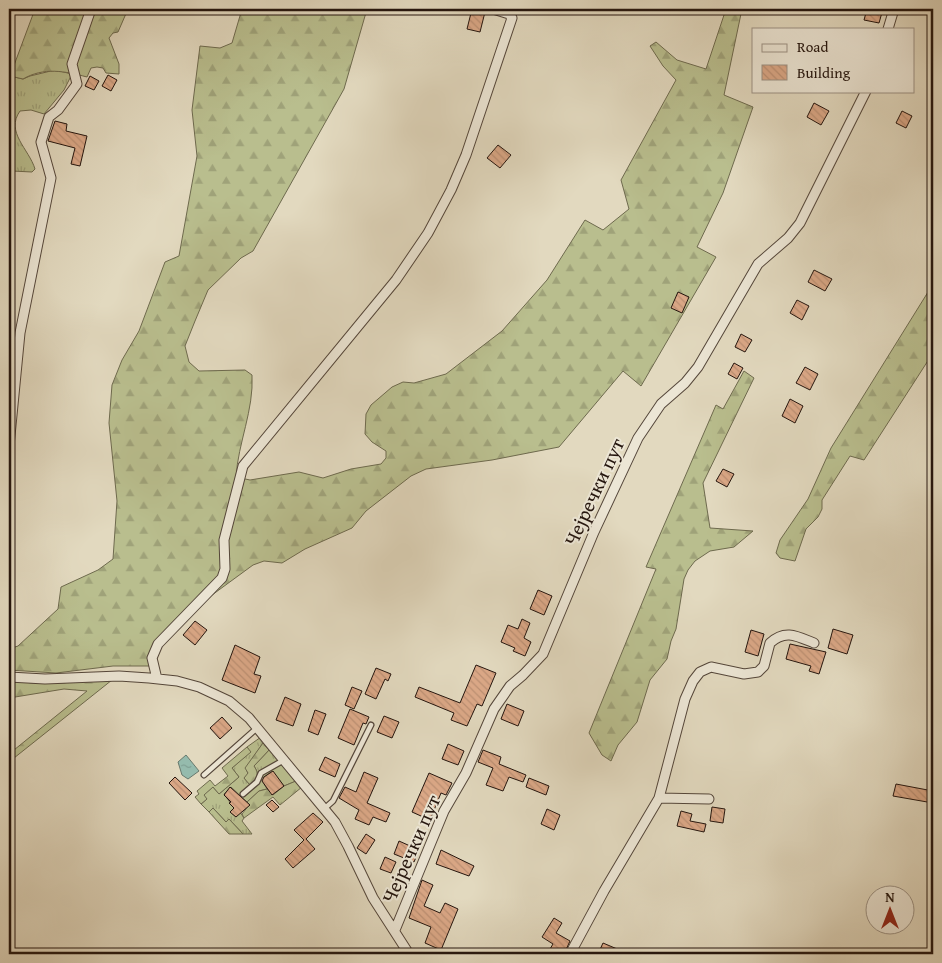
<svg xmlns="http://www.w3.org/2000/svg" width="942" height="963" viewBox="0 0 942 963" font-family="'Gentium Book Plus',serif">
<defs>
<pattern id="grass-tufts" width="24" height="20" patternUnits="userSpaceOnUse" patternTransform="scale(1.25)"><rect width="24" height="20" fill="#b9be8e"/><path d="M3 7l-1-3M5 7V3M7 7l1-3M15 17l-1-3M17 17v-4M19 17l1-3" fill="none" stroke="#9fa279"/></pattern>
<pattern id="forest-firs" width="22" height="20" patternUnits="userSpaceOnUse" patternTransform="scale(1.25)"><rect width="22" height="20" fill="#b9be8e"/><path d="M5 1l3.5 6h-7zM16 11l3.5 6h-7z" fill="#9fa279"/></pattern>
<pattern id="water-ripples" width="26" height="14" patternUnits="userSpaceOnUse" patternTransform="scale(1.25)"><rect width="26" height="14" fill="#95bbad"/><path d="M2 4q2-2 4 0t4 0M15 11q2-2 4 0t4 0" fill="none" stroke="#80a094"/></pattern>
<pattern id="building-back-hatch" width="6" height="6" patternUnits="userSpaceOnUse" patternTransform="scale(1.25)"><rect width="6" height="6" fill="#dba887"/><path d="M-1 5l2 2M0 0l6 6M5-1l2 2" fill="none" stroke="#bc9073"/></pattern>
</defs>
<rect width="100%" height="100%" fill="#e2d9bf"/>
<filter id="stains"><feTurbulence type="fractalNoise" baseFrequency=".004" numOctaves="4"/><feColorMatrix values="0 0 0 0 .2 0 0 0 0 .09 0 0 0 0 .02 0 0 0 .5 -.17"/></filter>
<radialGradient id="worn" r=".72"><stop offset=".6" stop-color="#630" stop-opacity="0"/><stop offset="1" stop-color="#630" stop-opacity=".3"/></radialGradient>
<path fill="url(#grass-tufts)" stroke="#6e6a4e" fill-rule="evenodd" d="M55,70L72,74L64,90L44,114L31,110L20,111C5,132 29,149 35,169L32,172L12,171L9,154L10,76L23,79L30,76Z
M261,737L296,781L284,786L272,771L261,779L267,789L259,791L247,802L231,787L224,794L234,808L230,812L236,817L240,812L244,818L242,821L252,834H243L229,819L226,822L213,808L209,812L201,804L207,799L203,795L213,787L219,794L239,777L232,768L250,752L247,747ZM263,743L269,750L254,766C260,775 257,778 250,785L244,778L248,774L246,768Z"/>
<path fill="url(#forest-firs)" stroke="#6e6a4e" d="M35,9H128L118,32L113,33L109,38L119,64V74L106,73L103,68L97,67L91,68L87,77C64,71 44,67 23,79L10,76Z
M242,9H367L344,89L253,251L241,258L208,290L195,321L185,346L189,362L199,371L245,370L252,375C254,410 238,443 236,477L250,480L299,472L323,478L351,469L381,464L386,458V451L372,442L365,434L366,414L371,405L392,387L403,382L414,383L446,374L502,331L547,280L585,220L603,230L629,209L621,180L676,80L663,66L650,46L656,42L677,60L706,69L726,9H742L724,95L753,107L723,193L697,247L716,257L641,386L623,371L559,447L492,460L426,469L411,476L366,511L352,528L305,549L282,563L264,561L253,565L212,595L169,635L158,651L156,666H113L56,673L9,670V649L18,646L58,609L61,587L98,570L113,559L117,501L109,423L112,385L122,360L139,331L165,262L179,256L197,156L192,110L200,46L220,48L232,43Z
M933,284V357L931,356L864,460L850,456L822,500V509L818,517L806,529L795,561L780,558L776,553L780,540L808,499L831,448Z
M744,371L754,378L703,483L710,528L753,531L734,547L710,551L695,561L688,570L684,579L676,629L671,641L667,659L650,680L637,722L618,745L611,761L602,755L589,733L656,569L646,567L716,405L723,409Z
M9,676H117L9,762V754L87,691L64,689L9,698Z
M263,743L269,750L254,766C260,775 257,778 250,785L244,778L248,773L245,768Z
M247,747L251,752L232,768L239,777L219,794L213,787L204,795L207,799L201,804L195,797L199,794L197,791L210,780L215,786L228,776L222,768Z
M296,781L302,787L280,805L273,797L244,818L242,814L249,805L247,802L259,791L267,789L273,795L284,786Z
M213,808L226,822L229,819L243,834H229L209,812Z"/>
<path fill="url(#water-ripples)" stroke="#68796d" d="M186,755L199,771L188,779L182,775L178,762Z"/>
<path fill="url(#building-back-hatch)" stroke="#24150e" d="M472,9L485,12L480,32L467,29Z
M867,9H883L879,23L864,20Z
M108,75L117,80L111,91L102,86Z
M90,76L99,81L94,90L85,86Z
M814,103L829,111L821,125L807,117Z
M902,111L912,116L906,128L896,123Z
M55,121L67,124L66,131L87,136L80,166L71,164L75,148L48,141Z
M498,145L511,155L500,168L487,158Z
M814,270L832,279L825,291L808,282Z
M678,292L689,297L682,313L671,308Z
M797,300L809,306L802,320L790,313Z
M741,334L752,340L745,352L735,347Z
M734,363L743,368L737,379L728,374Z
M805,367L818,374L810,390L796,383Z
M790,399L803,406L795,423L782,416Z
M723,469L734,474L727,487L716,481Z
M538,590L552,596L544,615L530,609Z
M522,619L530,623L524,638L531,642L525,656L513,651L515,648L501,642L508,625L518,629Z
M195,621L207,630L195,645L183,635Z
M833,629L853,635L847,654L828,648Z
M751,630L764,634L758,656L745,652Z
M790,644L826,652L819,674L809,671L811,666L786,659Z
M235,645L260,657L254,674L261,676L255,693L222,680Z
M476,665L496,673L482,706L477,704L467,726L451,720L454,713L415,697L419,687L460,703Z
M376,668L391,674L388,681L385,679L376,699L365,694Z
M352,687L362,691L354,709L345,705Z
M285,697L301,704L293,726L276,720Z
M507,704L524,711L518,726L501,719Z
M350,709L369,717L366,724L363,723L354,745L338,738Z
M315,710L326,714L318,735L308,731Z
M384,716L399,722L392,738L377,732Z
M222,717L232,728L220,739L210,728Z
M448,744L464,751L458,765L442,759Z
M483,750L501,757L499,764L526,775L523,782L509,777L503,791L486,785L493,768L478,762Z
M325,757L340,764L335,777L319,770Z
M273,771L284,786L272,795L262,781L264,777Z
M364,772L378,778L367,803L390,813L386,822L373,817L369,825L355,819L359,810L339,798L345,787L356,792Z
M429,773L452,783L446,795L441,793L430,820L412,812Z
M175,777L192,793L185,800L169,783Z
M529,778L549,786L546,795L526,787Z
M896,784L933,791V803L893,796Z
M230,787L250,805L236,817L230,812L234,808L229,803L231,802L224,795Z
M272,800L279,807L273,812L266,805Z
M712,807L725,809L723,823L710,821Z
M547,809L560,815L554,830L541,824Z
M681,811L692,814L690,821L706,824L704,832L677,826Z
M313,813L323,822L306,839L315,849L293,868L285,859L304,840L294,830Z
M366,834L375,840L366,854L357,848Z
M399,841L419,850L414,862L394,854Z
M441,850L474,866L469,876L436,864Z
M385,857L396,862L391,873L380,869Z
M422,880L433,885L424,906L440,913L445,903L458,909L441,950L425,943L431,927L409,918Z
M554,918L562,923L556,933L570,941L564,954H559L550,949L553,944L542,937Z
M603,943L629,954H598Z"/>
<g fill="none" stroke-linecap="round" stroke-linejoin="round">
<g stroke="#54463a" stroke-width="7">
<path id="lane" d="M204,775L257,728
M243,794L257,782L261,773L284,760
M324,809L333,801L371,725"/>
</g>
<g stroke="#54463a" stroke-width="11">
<path id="street" d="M888,29L894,9
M9,446L20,333L51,178L41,142L49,117L58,110L77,84L72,64L91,9
M9,677L45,679L119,676L149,678L177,681L199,687L229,701L249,718L335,822L348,846L373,898L409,954
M157,679L152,658L158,644L222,578L225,569L224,540L243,466L396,280L428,233L451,190L466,155L512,18L509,14L493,9
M659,798L709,799
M395,930L444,811L466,773L494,709L510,686L523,675L543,654L594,532L638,438L661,404L685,383L698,367L758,264L788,238L800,223L866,91
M570,954L604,891L659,798L685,699L693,681L700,672L711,667L744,674L758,672L764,666L770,643C785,629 797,636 814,643"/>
</g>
<use href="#lane" stroke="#ece6d5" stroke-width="4.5"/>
<use href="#street" stroke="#ece6d5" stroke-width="9"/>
</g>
<g text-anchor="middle" stroke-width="4" stroke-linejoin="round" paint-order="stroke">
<g font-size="20" fill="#24150e" stroke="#ece6d5">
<text transform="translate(594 492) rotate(-65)" y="7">Чејречки пут</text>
<text transform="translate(411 849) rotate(-66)" y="7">Чејречки пут</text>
</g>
</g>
<rect width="942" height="963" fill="none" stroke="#e2d9bf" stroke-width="30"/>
<rect x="10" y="10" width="922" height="943" fill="none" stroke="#24150e" stroke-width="2.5"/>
<rect x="15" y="15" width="912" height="933" fill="none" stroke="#24150e"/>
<rect x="752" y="28" width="162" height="65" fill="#ece6d5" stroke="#9c9285"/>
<rect x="762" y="44" width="25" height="8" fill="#ece6d5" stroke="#9c9285"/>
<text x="797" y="52" font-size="15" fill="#24150e">Road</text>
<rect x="762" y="65" width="25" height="15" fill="url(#building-back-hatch)" stroke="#9c9285"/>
<text x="797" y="78" font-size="15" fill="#24150e">Building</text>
<g transform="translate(890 910)"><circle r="24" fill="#ece6d5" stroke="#9c9285"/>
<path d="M0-4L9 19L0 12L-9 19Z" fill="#8f2418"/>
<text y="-8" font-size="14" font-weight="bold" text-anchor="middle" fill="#24150e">N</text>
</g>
<rect width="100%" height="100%" filter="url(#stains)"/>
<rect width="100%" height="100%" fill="url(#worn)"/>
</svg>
